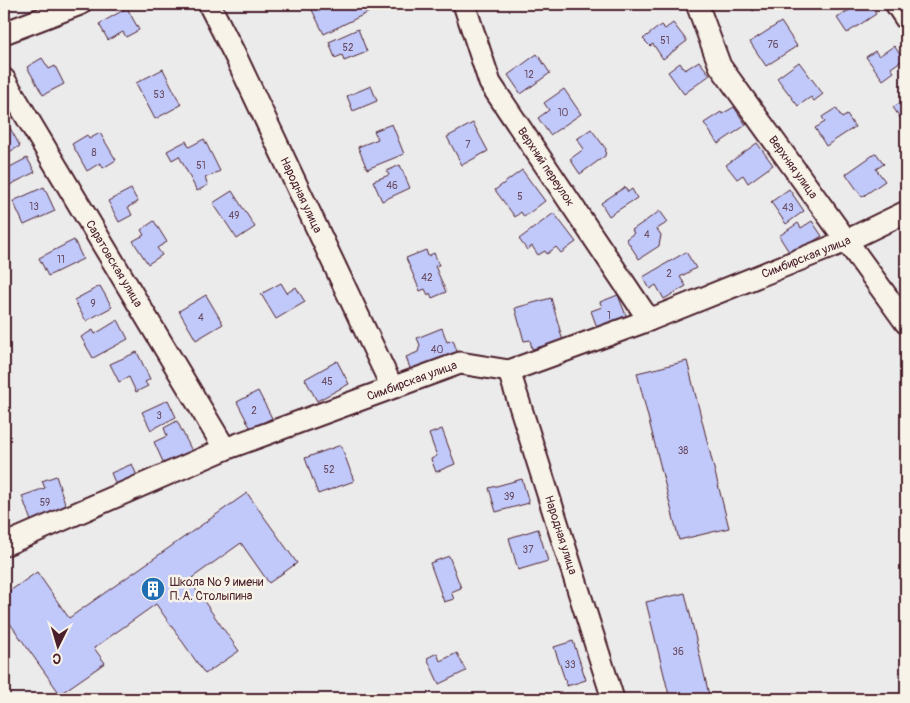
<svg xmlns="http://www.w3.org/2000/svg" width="910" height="703" viewBox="0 0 910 703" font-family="Pangolin,sans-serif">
<rect width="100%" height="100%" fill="#ecebec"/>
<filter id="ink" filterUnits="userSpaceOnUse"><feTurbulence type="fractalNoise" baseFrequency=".02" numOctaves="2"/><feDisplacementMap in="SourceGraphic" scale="10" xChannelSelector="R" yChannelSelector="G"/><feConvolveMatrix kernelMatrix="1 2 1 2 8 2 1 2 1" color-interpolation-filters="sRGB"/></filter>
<g filter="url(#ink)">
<path fill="#c1c9fb" stroke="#4a1f2b" d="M320,4H364L369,12L324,34L311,8Z
M748,4H762L753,11Z
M859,4H870L876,14L847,33L837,18Z
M127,8L139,30L126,37L123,32L108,40L99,24Z
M781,22L797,46L766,66L750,42Z
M673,23L687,41L663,59L653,44L650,46L643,39L661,25L665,29Z
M358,29L367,52L344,61L342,55L335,58L329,42Z
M894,46L904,59L891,68L894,72L883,80L866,57L875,51L879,56Z
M537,54L550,73L521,94L508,75Z
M42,58L49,69L55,66L64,84L43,95L27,67Z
M699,61L710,75L684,94L668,72L680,63L685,70Z
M799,62L823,94L814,101L811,97L798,106L777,78Z
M163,69L181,105L155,119L136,83Z
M371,86L377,101L353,111L347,96Z
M564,89L581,114L550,135L538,118L549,110L544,103Z
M906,99V127L893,107Z
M734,107L746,125L718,144L704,123L721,112L722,114Z
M836,108L842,118L847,115L855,127L826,146L815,128L825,122L822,117Z
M473,123L488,151L462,165L447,137Z
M392,124L404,154L367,169L358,147L378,139L374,131Z
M10,128L20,146L4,155V131Z
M591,129L606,149L605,156L580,174L570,159L584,149L577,139Z
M100,133L116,160L103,168L100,163L87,171L72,144L87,135L89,139Z
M204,139L220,171L205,178L208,185L197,191L179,156L172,160L167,151L186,141L189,147Z
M757,143L773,165L748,183L743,175L737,179L726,165Z
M876,153L884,164L876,169L885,181L862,197L846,174Z
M27,158L35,172L4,188V159L8,168Z
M400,165L410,188L382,201L373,181L389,175L387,171Z
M522,170L545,201L524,217L521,212L515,217L495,190Z
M44,187L55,211L24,225L13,201Z
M625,187L628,192L632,189L637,198L609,216L601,203Z
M131,189L138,202L128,207L132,215L119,222L108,201Z
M789,189L804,211L786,224L771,202Z
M232,191L255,227L237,239L213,203Z
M660,211L668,222L657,229L661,235L659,246L639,259L626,239L634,233L632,230Z
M554,213L576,242L561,253L556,247L547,254L545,251L538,255L532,246L527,250L519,239Z
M154,221L167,242L157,248L162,255L148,264L133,241L144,235L141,230Z
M812,221L822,236L791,255L779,236L798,223L801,228Z
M74,240L83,259L48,276L39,258Z
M426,250L428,256L434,253L439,265L435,266L446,292L432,298L430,293L428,295L425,289L420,291L406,258Z
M686,252L696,268L680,277L686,286L664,299L656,285L650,289L643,277Z
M281,283L287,293L296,287L305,302L276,319L261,294Z
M100,286L112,307L86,321L74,300Z
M206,295L223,324L196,340L179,311Z
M618,295L627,318L598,330L591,311L602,307L600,302Z
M551,298L563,341L532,349L530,340L524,341L515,308Z
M118,320L128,339L93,358L81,337L93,330L95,334Z
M442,328L447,342L453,340L458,354L411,371L406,357L418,352L420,345L417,338Z
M137,352L150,379L145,382L148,386L136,392L129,377L119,382L110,364Z
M337,361L349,384L317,401L305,379Z
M687,361L729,528L679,540L637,373Z
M258,391L272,418L251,429L237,402Z
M168,400L176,417L151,430L142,412Z
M177,421L192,451L164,464L154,442L167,436L164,428Z
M442,429L455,464L436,472L431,459L437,456L429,434Z
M341,445L354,481L318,494L305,458Z
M132,464L137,476L116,485L111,473Z
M56,476L67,509L31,521L22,496L45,488L42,481Z
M522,479L529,503L496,512L489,488Z
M247,493L297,563L269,583L241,543L189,580L239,651L205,674L156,604L94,648L105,663L60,694L4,615V595L37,572L69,618Z
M538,529L548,561L518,570L509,538Z
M449,556L461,588L451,592L454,599L444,602L430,563Z
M685,593L710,699H670L646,602Z
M573,641L586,680L567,686L554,647Z
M437,653L440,661L457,653L466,671L439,684L427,658Z"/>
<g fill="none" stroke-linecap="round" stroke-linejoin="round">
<g stroke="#4a1f2b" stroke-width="25">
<g id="minor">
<path id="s1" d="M209,4L236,57L392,387"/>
<path id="s2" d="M464,4L490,83L649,320"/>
<path id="s3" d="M697,4L720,66L906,323"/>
<path d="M896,4L906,19"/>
<path d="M4,33L80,4"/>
<path id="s4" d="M4,79L225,449"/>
<path id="s5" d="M509,371L613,699"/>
<path id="s6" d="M4,545L225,449L460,363L509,371L649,320L846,241L906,212"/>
</g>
</g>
<use href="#minor" stroke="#f7f3e8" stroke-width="21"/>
</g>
</g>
<defs>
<g id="building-disc" transform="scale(1.25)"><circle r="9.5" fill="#1f6fb2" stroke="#f7f3e8"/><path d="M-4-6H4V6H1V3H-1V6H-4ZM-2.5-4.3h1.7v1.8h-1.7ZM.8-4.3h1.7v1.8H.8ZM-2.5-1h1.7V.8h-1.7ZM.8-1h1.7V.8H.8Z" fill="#fff"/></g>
</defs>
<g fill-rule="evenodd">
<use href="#building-disc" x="153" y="589"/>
</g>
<g text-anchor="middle" stroke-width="5" stroke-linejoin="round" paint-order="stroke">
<g font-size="10" fill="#684a5f">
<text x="665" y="44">51</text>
<text x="773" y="48">76</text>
<text x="348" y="51">52</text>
<text x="529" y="78">12</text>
<text x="159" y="98">53</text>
<text x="563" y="116">10</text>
<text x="468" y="148">7</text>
<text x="94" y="156">8</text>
<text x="201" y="169">51</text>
<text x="392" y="189">46</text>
<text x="520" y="200">5</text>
<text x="34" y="210">13</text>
<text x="788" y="211">43</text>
<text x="234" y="219">49</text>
<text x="647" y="238">4</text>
<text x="61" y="263">11</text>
<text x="669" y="277">2</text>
<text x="427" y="281">42</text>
<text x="93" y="307">9</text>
<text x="609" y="319">1</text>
<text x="201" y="321">4</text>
<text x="437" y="353">40</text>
<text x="327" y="385">45</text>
<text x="254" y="414">2</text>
<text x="159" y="419">3</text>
<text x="683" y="454">38</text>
<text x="329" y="473">52</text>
<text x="509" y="500">39</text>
<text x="45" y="506">59</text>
<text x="528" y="553">37</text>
<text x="678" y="655">36</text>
<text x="570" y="668">33</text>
</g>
<g font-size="12" fill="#4a1f2b" stroke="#f7f3e8">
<text dy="4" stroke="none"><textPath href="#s2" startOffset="184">Верхний переулок</textPath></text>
<text dy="4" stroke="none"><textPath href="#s3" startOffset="191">Верхняя улица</textPath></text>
<text dy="4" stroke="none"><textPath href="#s1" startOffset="212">Народная улица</textPath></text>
<text dy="4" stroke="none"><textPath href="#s6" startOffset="859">Симбирская улица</textPath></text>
<text dy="4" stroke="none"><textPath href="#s4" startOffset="215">Саратовская улица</textPath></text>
<text dy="4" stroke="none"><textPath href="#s6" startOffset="440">Симбирская улица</textPath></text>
<text dy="4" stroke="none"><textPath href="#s5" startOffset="172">Народная улица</textPath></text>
</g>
<g font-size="12" fill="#4a1f2b" stroke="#f7f3e8" text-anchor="start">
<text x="170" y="586">Школа № 9 имени<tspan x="170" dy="14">П. А. Столыпина</tspan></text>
</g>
</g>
<rect width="910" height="703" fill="none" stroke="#f7f3e8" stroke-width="20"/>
<rect x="10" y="10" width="890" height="683" fill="none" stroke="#4a1f2b" stroke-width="2" filter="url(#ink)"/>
<g transform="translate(58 646) rotate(185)" stroke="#f7f3e8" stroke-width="4" paint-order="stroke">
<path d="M0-4L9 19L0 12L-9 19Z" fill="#4a1f2b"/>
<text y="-8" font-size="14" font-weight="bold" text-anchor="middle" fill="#4a1f2b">С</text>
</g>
</svg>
